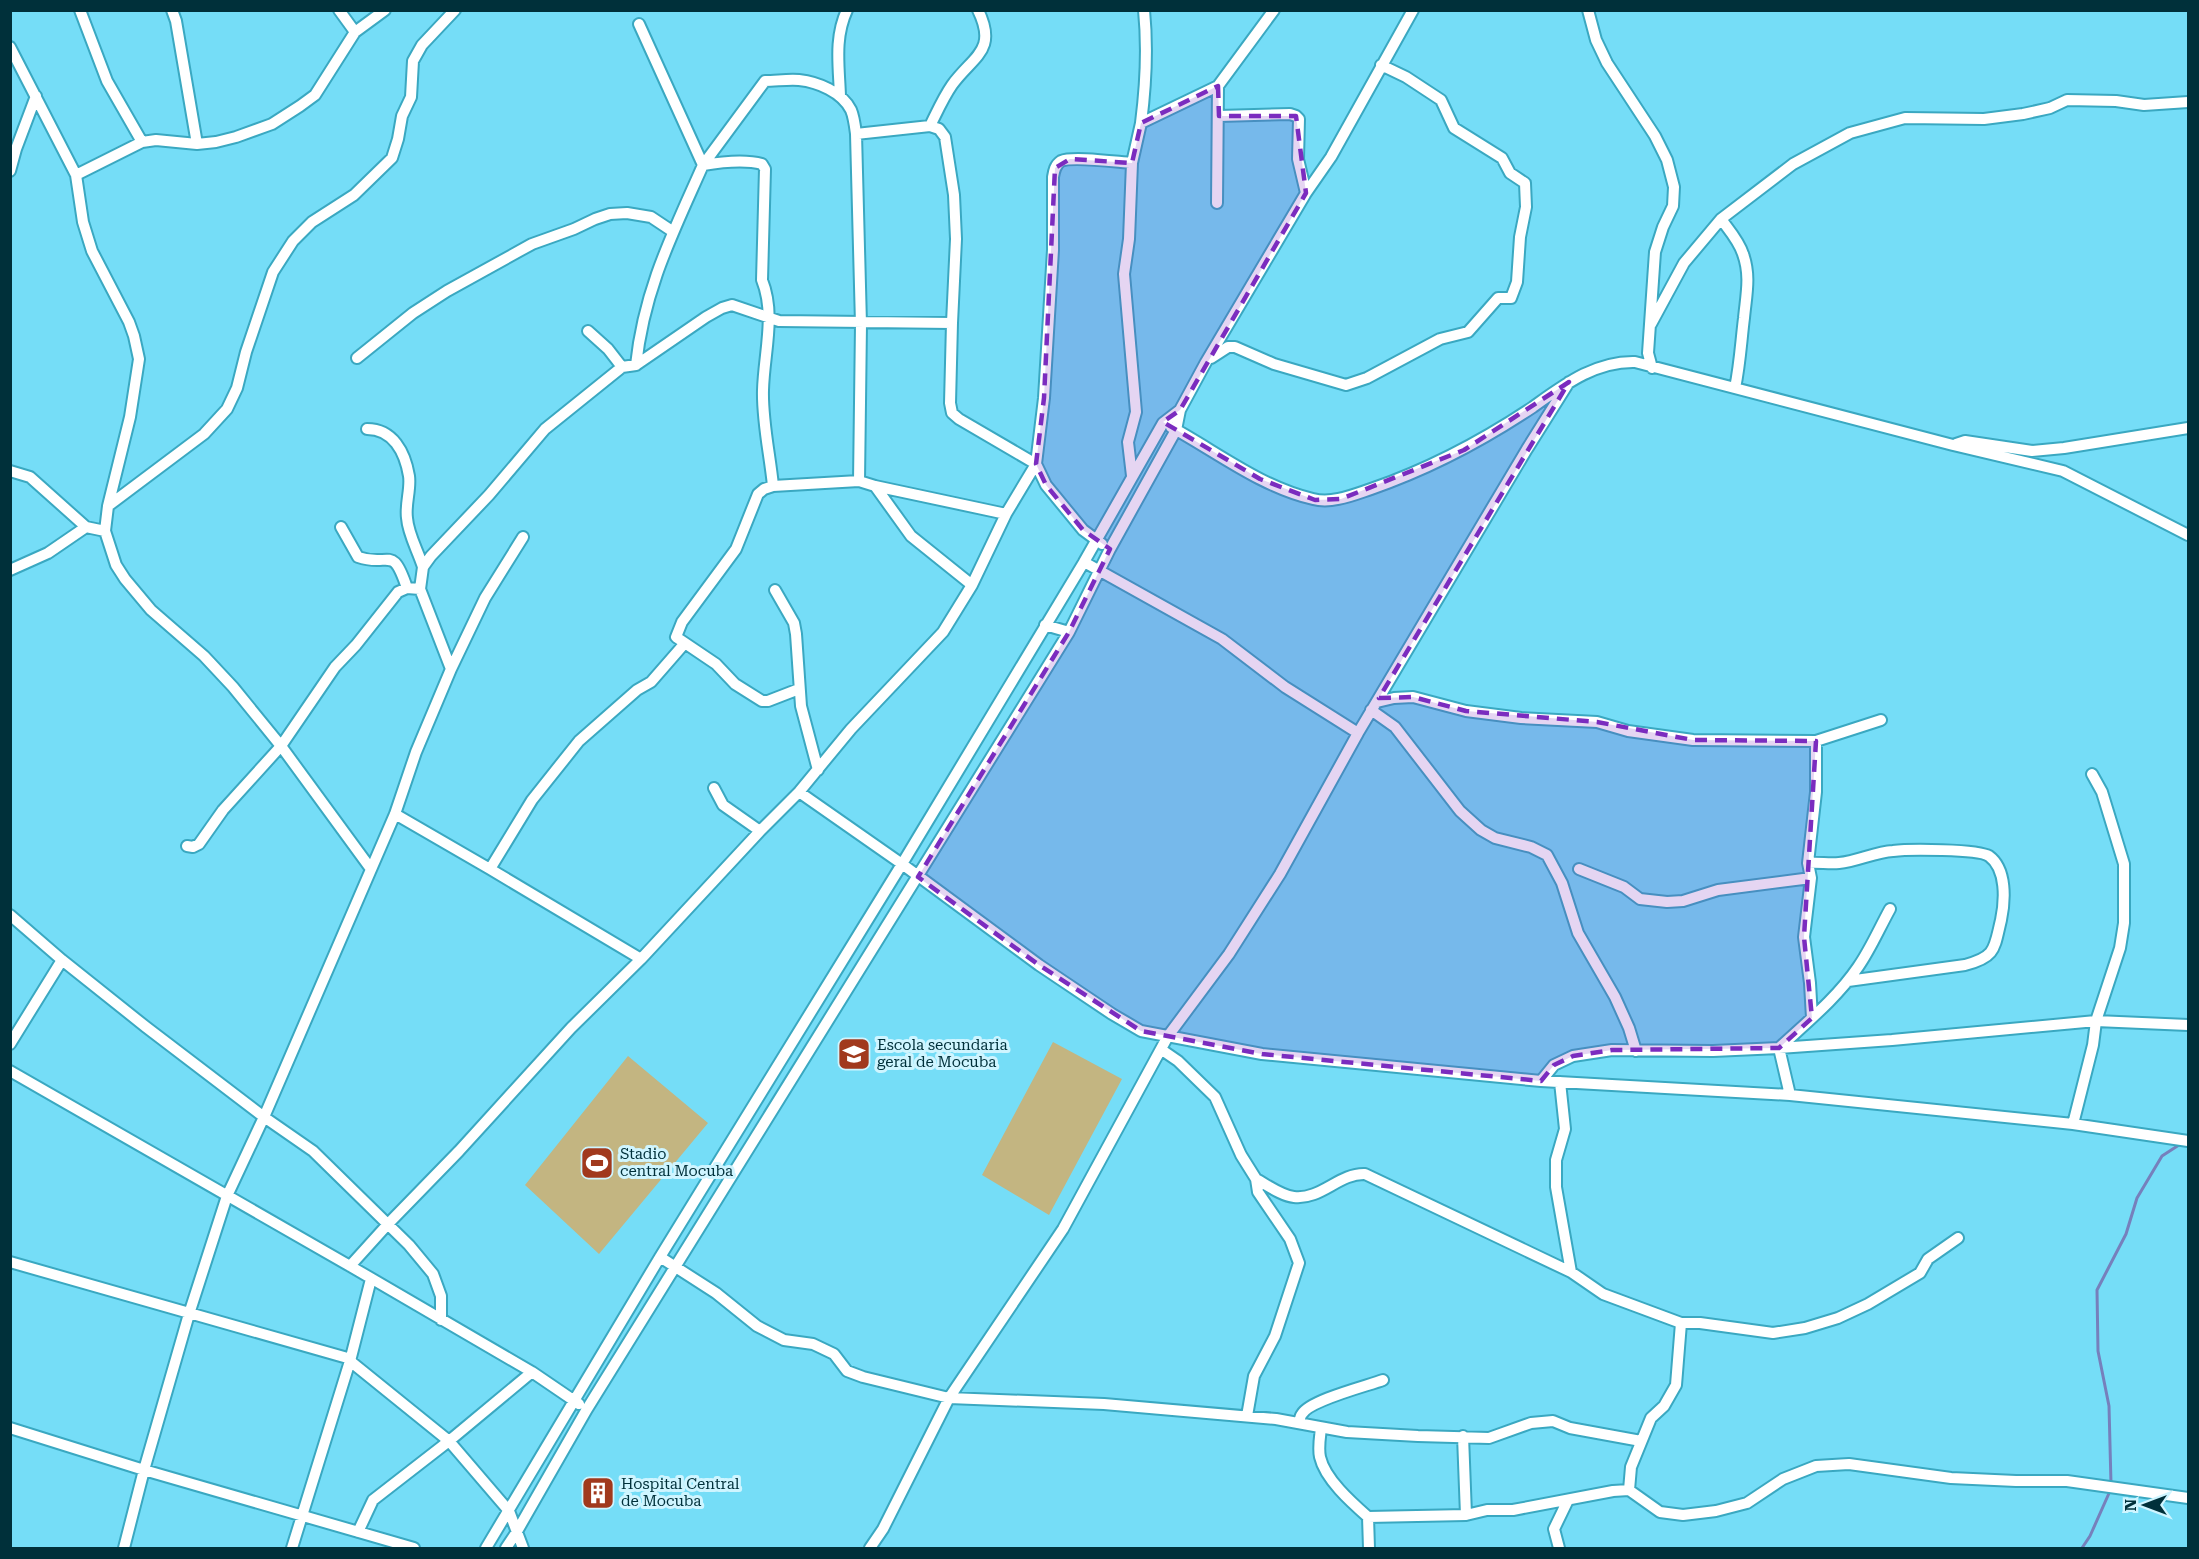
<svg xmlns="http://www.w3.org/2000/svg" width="2199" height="1559" viewBox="0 0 2199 1559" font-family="'Roboto Serif',serif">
<rect width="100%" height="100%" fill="#75ddf7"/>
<path fill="#c3b581" d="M1053,1042L1122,1079L1049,1215L982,1175Z
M628,1056L708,1123L599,1254L525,1185Z"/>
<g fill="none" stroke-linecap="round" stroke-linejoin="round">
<path stroke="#7680bc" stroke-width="3" d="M2111,1484L2109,1406L2098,1351L2097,1290L2126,1234L2137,1198L2162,1156L2182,1143
M2082,1548L2090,1536L2110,1491"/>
<g stroke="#3aa8c1" stroke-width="14">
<path id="minor" d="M80,10L107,81L142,142
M172,10L176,21L197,144
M339,10L355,32
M1144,10C1148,50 1146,84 1141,123L1218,86L1274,10
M1588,10L1596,40L1607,63L1655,136L1667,160L1674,187L1673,206L1663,227L1655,252L1648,353L1652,368
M10,47L76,175L83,222L92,251L129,322L134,336L139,359L130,417L108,506L105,531L116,565L125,579L151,610L204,656L233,687L281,746L371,869
M840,96C839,66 834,38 847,10
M1219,116L1290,114L1296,116L1299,119L1298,159L1306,193
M930,126C937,112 943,98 952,85C973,56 998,51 978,10
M856,134L930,126L939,129L945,137L954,195L956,239L952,323
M10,171L16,149L36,96
M76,175L142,142L156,140L197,144L216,142L236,137L272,124L300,106L315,95L355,32L385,10
M1217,203L1218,86
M1721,219C1729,230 1739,241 1743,254C1751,276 1746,296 1744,318C1741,342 1740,364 1735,388
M1651,324L1684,263L1721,219L1793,164L1850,133L1905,118L1984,119L2023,114L2050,108L2067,100L2116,101L2144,105L2188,102
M588,331L608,349L622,367L636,365C644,289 673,233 703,165C721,162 744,159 762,164L765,169L762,280C776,315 764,353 763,390C762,421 770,455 773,486
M357,358L413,313L447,291L532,244L574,229L595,219L610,214L627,213L651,217L672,231
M1211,358L1228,347H1235L1274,364L1346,385L1367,378L1440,339L1468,332L1498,298H1511L1517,282L1520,237L1526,207L1525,183L1510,173L1502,158L1454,128L1441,100L1406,77L1381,65
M636,365L706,317L722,308L732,305L779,321L952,323L950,403L952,413L959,419L1036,464L1006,514L972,585
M1171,427C1217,452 1261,487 1313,499C1332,504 1353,495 1371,489C1429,469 1482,441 1533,407C1564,385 1595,361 1635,362L1953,445L2063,471L2188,535
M367,429C393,429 405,452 409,476C411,489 405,504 407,518C408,534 418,551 423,567
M1956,444L1965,441L2032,451L2064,448L2188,428
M10,471L30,477L86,527
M1132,476L1128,442L1136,412L1124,274L1129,239L1132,163L1141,123
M875,486L1006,514
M108,506L204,434L227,409L237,388L246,352L273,272L293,241L312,222L354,195L392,158L398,139L402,116L411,97L413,61L422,45L455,10
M341,527L358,557C390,568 392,543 407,588
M1102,544L1083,530L1046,485L1036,464L1044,398L1053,250V177C1054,171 1055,165 1061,161C1073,156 1117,162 1132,163
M1084,562L1222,639L1285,687L1358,733
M10,570L48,553L86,527L105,531
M420,589L423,567L431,556L489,495L545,429L622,367
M775,590L794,623L796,634L801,706L818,770
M1045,625L1069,632
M799,689L768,701H762L735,684L716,664L676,637L682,622L736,549L758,494L764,489L773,486L859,481
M1377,702L1394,698L1413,697L1466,711L1521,718L1597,722L1628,731L1693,740L1816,741L1881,720
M1371,710L1395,727L1460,811L1481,830L1495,838L1531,847L1547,855L1562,883L1578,933L1615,997L1629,1028L1636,1051
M714,788L723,805L760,831
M799,792L902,864L1039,965L1112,1014L1141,1031L1262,1054L1541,1081L1790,1095L2073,1124L2188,1141
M395,814L490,869L641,959
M187,846L193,847L199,844L223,810L281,746L335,667L356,645L398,592L407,588L420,589L451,669
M1808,863L1816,792V741
M490,869L532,800L579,741L637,690L651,682L685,643
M1579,869L1624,887L1640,899L1667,902L1683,901L1718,890L1811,878
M10,915L62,960L146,1027L264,1117L313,1151L409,1245L433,1274L441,1296V1320
M1812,1018L1810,983L1804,937L1811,878L1808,863C1818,862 1829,864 1839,863C1858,861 1875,852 1893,851C1908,849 1978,849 1989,856C2007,869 2005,901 2001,920C1994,949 1996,957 1965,965L1848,981
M10,1044L62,960
M1162,1050L1178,1061L1215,1097L1241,1155L1256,1179L1258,1192L1290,1239L1299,1263L1275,1336L1254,1376L1247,1416
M10,1071L350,1266L532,1372L579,1404
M1541,1081L1554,1065L1573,1056L1612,1050L1713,1051L1779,1048L1892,1040L2096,1021L2188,1025
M1560,1082L1565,1129L1556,1160V1187L1571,1272L1603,1294L1681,1323
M1790,1095L1779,1048C1806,1023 1837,998 1858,967C1870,950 1879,929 1890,909
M2073,1124L2093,1045L2096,1021L2120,948L2124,923V864L2102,792L2092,774
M1256,1179C1267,1185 1282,1196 1294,1197C1321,1200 1339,1173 1365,1174L1571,1272
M660,1257L716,1293L757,1326L784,1340L813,1344L834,1354L847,1371L863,1377L949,1398L1104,1404L1276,1419L1347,1432L1418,1436L1489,1438L1531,1423L1553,1421L1570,1428L1641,1441
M10,1262L351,1359
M350,1266L388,1224L459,1151L571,1028L641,959L760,831L799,792L851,729L943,632L972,585L911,536L875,486L859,481L861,324L856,134C855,126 854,117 851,110C842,92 818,82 799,80C788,79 776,81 765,81L703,165L639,24
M350,1361L449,1441L509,1511L523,1548
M1299,1423C1300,1420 1300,1416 1302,1414C1310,1400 1367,1386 1383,1380
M10,1428L144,1470L414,1548
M1321,1428C1320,1437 1318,1448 1320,1457C1325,1479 1351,1502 1368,1517L1369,1548
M1463,1436L1466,1515L1487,1510H1513L1613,1491L1629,1490L1660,1512L1683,1515L1716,1511L1747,1503L1783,1479L1816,1466L1849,1464L1951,1478L2016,1481H2067L2188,1498
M1629,1490L1631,1467L1651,1418L1664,1406L1676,1385L1681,1323H1700L1773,1333L1805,1328L1838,1318L1868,1304L1920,1273L1928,1259L1958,1238
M1368,1517L1466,1515
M358,1532L373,1500L449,1441L532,1372
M124,1548L144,1470L189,1314L227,1196L264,1117L395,814L416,752L451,669L485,598L523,537
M292,1548L350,1361L371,1279
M486,1548L660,1257L902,864L1084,562L1163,423L1180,410
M506,1548L516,1533L587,1409L1069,632L1110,549L1176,430L1180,410L1206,362L1306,193L1331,157L1413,10
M870,1548L883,1529L949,1398L1063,1229L1168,1036L1229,954L1280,874L1358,733L1527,449L1569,382
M1559,1548L1554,1529L1568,1500"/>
</g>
<use href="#minor" stroke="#fff" stroke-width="10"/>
</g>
<path fill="#7b2cbf" fill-opacity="0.2" stroke="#7b2cbf" stroke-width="4.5" stroke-dasharray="12 8" stroke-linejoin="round" d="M1218,86L1219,116H1296L1306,193L1180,410L1163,422L1260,479L1315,500L1341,499L1464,450L1569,382L1379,698L1413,697L1466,711L1597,722L1693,740L1816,741L1804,937L1812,1018L1779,1048L1612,1050L1573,1056L1554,1065L1541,1081L1262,1054L1141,1031L1039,965L918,877L1069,632L1110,549L1083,530L1046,485L1036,464L1044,398L1055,168L1070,159L1132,163L1141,123Z"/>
<defs>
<g id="school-square" transform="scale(1.725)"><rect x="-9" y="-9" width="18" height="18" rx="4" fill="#a1391d" stroke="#cff5ff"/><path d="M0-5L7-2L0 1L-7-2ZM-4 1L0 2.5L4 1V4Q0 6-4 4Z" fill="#fff"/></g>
<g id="stadium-square" transform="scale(1.725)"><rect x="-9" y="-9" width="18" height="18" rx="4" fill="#a1391d" stroke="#cff5ff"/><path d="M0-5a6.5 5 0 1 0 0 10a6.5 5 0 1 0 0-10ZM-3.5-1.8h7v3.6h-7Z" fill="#fff"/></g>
<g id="building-square" transform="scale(1.725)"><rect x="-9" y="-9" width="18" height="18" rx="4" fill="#a1391d" stroke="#cff5ff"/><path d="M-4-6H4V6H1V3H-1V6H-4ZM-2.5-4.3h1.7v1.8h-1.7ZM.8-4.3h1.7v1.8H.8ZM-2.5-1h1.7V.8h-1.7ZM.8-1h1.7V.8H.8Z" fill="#fff"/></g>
</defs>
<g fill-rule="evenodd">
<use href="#school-square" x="854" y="1054"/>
<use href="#stadium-square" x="597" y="1163"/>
<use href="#building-square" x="598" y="1493"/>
</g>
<g text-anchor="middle" stroke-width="6" stroke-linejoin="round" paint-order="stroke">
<g font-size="15" fill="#00303a" stroke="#cff5ff" text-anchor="start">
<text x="877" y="1050">Escola secundaria<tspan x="877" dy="17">geral de Mocuba</tspan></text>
<text x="620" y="1159">Stadio<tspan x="620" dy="17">central Mocuba</tspan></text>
<text x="621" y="1489">Hospital Central<tspan x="621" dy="17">de Mocuba</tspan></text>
</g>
</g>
<rect width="2199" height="1559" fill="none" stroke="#00303a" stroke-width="24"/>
<g transform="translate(2145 1505) rotate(270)" stroke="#cff5ff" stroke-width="4.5" paint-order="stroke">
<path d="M0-4.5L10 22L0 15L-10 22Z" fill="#00303a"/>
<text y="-9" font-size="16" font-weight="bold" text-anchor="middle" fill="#00303a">N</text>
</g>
</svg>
